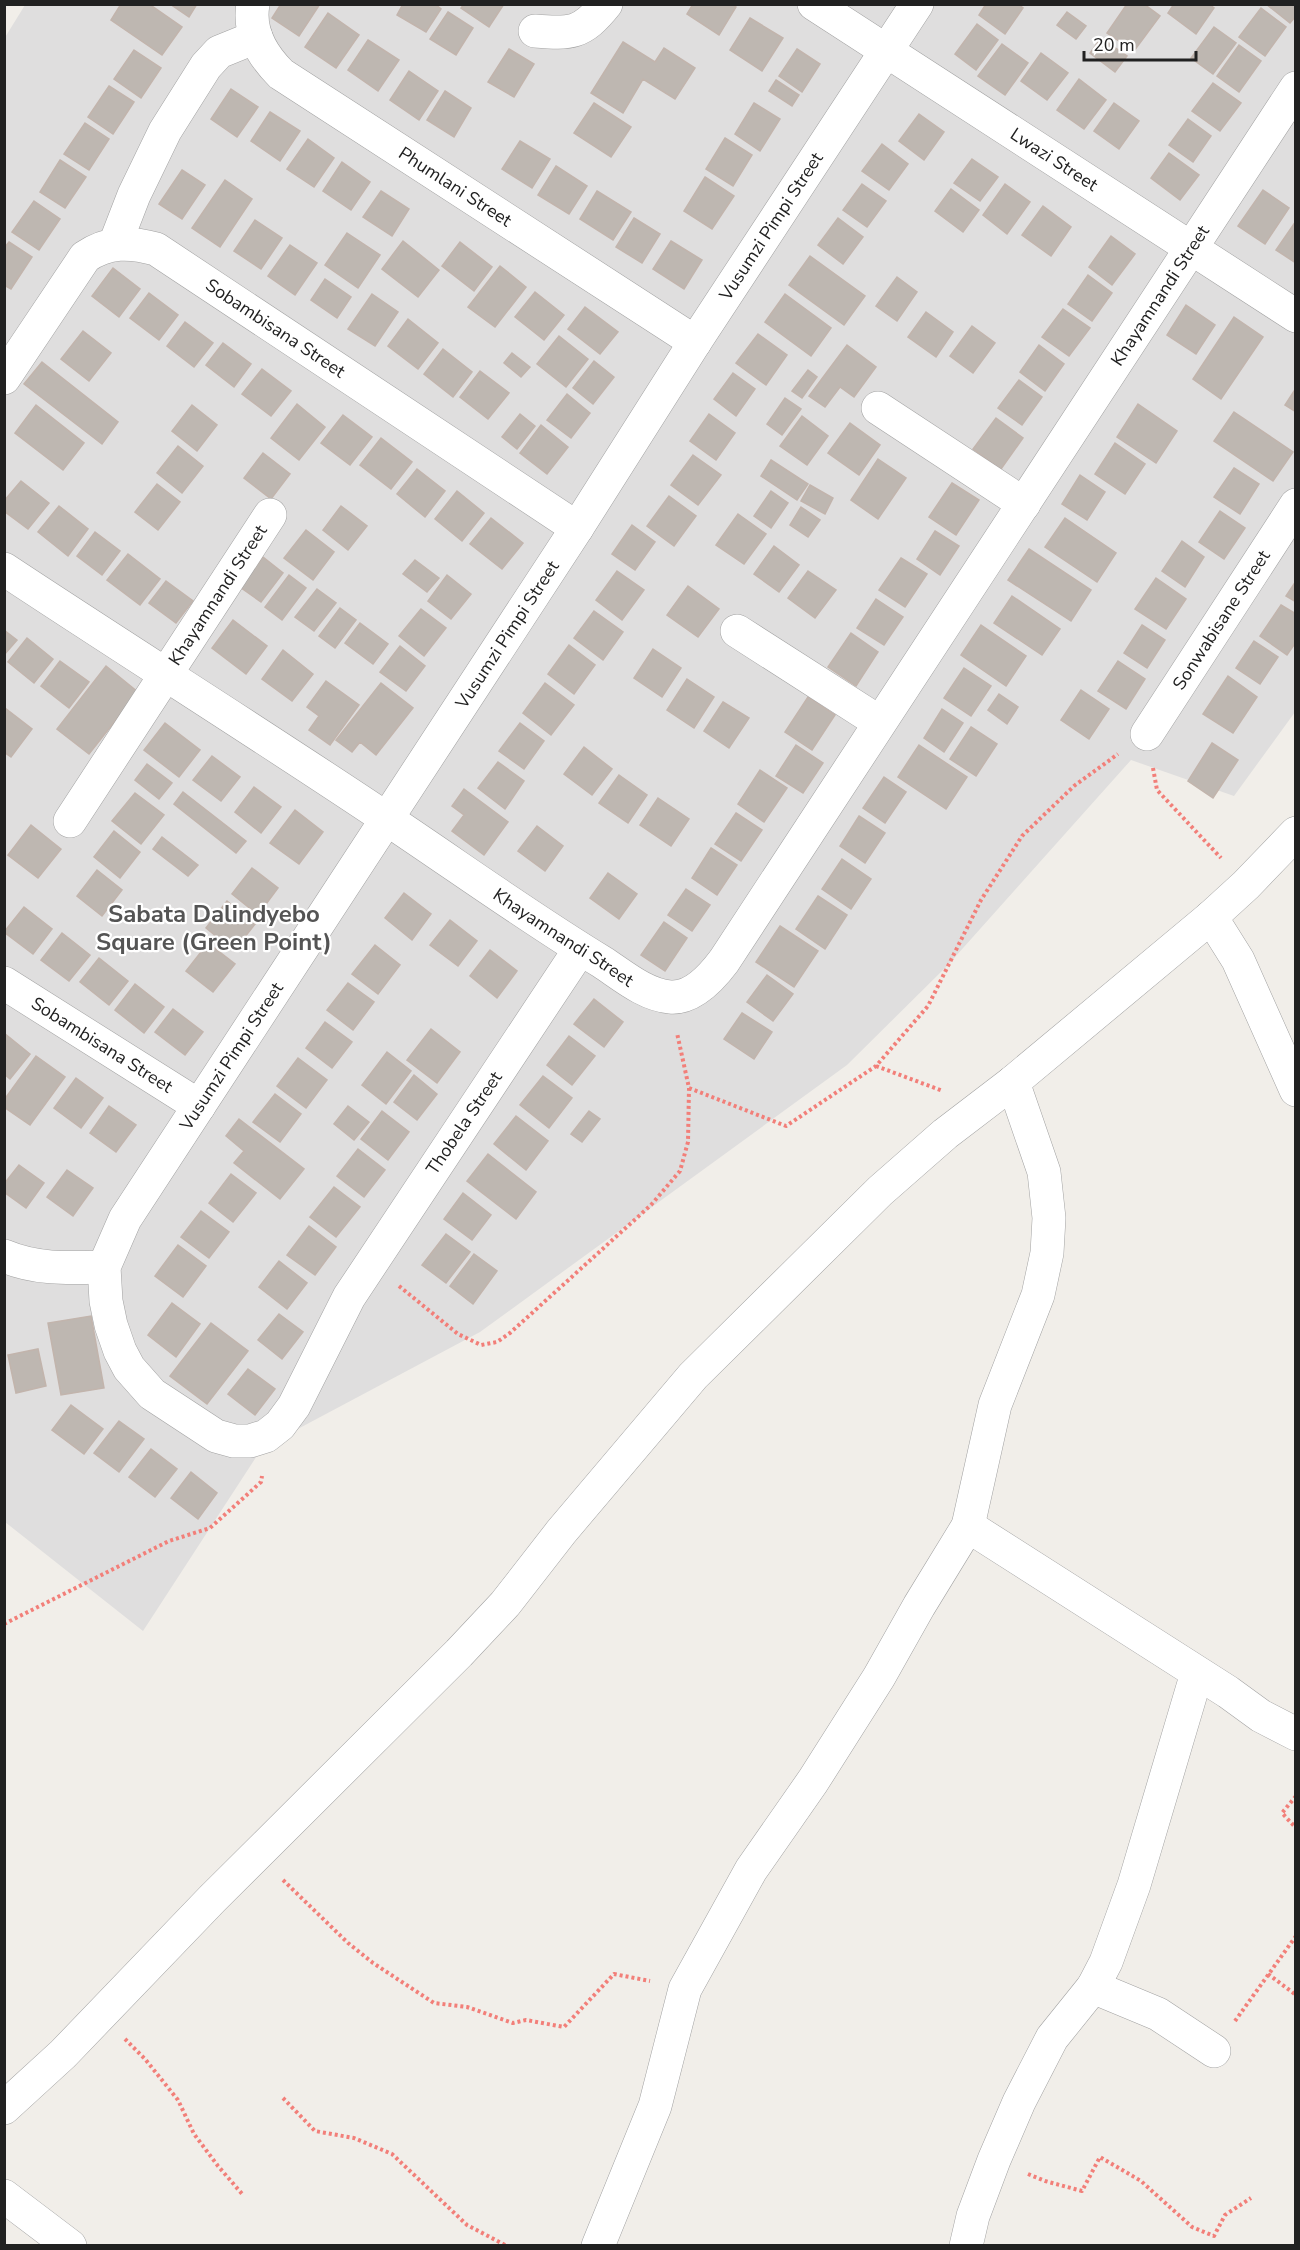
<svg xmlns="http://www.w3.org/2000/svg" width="1300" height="2250" viewBox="0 0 1300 2250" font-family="'Nunito Sans',sans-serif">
<rect width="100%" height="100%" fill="#f1eee9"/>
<path fill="#dfdede" d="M25,5H1295V712L1234,796L1131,760L947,966L847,1065L480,1332L262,1448L143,1631L5,1522L4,39Z"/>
<path fill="#beb7b1" stroke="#c2b4ac" stroke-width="1.5" d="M121,4H149L182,27L162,55L111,20Z
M170,4H197L189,17Z
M281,4H320L299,36L272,18Z
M403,4H435L441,9L426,32L397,15Z
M464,4H504L489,27L461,8Z
M693,4H732L736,7L719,35L687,14Z
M986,4H1018L1023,8L1005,34L979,15Z
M1127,4H1144L1160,16L1134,51L1107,33Z
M1174,4H1209L1214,8L1196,34L1168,13Z
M1266,4H1296V16L1290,23Z
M1261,8L1286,27L1265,56L1239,37Z
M448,12L473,28L456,55L430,39Z
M1067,12L1086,26L1076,39L1057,25Z
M328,13L359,35L336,68L305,47Z
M750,18L783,38L762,71L730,50Z
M977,24L998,40L976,70L955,54Z
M1214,27L1236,43L1213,74L1191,58Z
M1101,38L1127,56L1115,72L1090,53Z
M368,40L399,60L378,91L348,70Z
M623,42L655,62L664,48L695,68L675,99L643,79L623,113L591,93Z
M1002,44L1028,63L1005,95L978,76Z
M1239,45L1261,61L1239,92L1217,76Z
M509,49L534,64L514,97L488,82Z
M797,49L820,64L802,92L779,76Z
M134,50L161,68L141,98L114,79Z
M1041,53L1068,73L1047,100L1021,81Z
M409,71L438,91L419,120L390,100Z
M1079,79L1106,100L1084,129L1057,110Z
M776,80L799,95L792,106L769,91Z
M1213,83L1241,103L1220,131L1192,111Z
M109,86L134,102L113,134L88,117Z
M231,89L258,107L237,137L211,119Z
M445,91L471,108L454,137L427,120Z
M594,103L631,127L611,157L574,133Z
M754,103L780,119L760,151L735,134Z
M1114,103L1139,121L1119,149L1094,131Z
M270,112L300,131L280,161L251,141Z
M919,114L944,132L924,160L899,141Z
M1188,119L1211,136L1193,162L1169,145Z
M85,123L109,139L89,170L64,154Z
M725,138L752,155L733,186L706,169Z
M308,139L334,158L314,187L287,169Z
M520,141L550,159L532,188L502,169Z
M882,144L908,164L889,190L862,171Z
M1169,153L1199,175L1180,200L1151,178Z
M972,159L998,177L980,201L954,183Z
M60,160L86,177L65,208L40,192Z
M342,162L370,182L351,210L323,191Z
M556,166L587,186L569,214L538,195Z
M182,170L205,185L182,219L159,204Z
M705,177L734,196L712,229L684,211Z
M225,180L252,199L220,247L192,228Z
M862,184L886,201L867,227L843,210Z
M1005,184L1030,202L1007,234L983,215Z
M951,189L979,210L963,232L935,211Z
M1263,190L1289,208L1265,244L1238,226Z
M381,191L409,209L392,236L363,217Z
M597,191L631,212L613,240L580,219Z
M34,201L60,219L39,250L12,232Z
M1043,206L1071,227L1051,256L1022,235Z
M634,218L660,234L642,263L616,247Z
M838,218L863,237L843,264L818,245Z
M255,220L282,238L261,269L234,251Z
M1296,221V263L1276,250Z
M347,233L380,255L358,288L325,265Z
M1111,236L1135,254L1112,285L1089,267Z
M403,241L439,270L418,297L382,269Z
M671,241L702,260L684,289L653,269Z
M9,242L32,257L11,289L4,285V248Z
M460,242L492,267L474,291L442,266Z
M290,245L317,263L295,295L268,276Z
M810,256L865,296L844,325L789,285Z
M500,266L526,287L495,327L468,307Z
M113,268L140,289L119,317L92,296Z
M1088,275L1112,293L1092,321L1068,304Z
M897,277L917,292L897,321L876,306Z
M325,279L351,297L337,318L311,300Z
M535,292L564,315L544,340L515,317Z
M149,293L178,315L159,340L130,318Z
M372,294L398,312L375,346L348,329Z
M785,294L831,328L811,356L765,322Z
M1186,305L1215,325L1196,354L1167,335Z
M585,307L618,332L600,354L568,329Z
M1063,309L1090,328L1069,356L1042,337Z
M926,312L953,332L936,357L908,337Z
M1234,317L1263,337L1221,399L1193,379Z
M408,319L438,343L418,369L388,346Z
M185,322L213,343L194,367L167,346Z
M972,326L995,343L973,373L950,356Z
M83,331L111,353L89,381L61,359Z
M758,334L787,355L766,385L736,363Z
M559,336L588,359L566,387L537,364Z
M223,343L251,364L234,387L206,365Z
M847,345L876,367L854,397L840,387L825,407L809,396Z
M1039,345L1064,364L1045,391L1020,372Z
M443,349L472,372L453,397L424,374Z
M512,353L530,367L521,377L504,363Z
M594,361L614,377L593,404L573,388Z
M42,362L118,422L102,444L24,384Z
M262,369L291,391L271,416L242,394Z
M808,370L817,377L802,398L792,391Z
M480,371L509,393L488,419L460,397Z
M733,373L755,389L736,416L714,399Z
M1019,380L1042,397L1022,425L998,408Z
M1296,388V412L1285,405Z
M567,394L590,413L571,438L547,420Z
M785,398L801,409L782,435L767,424Z
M297,404L325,427L299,460L271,438Z
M1138,404L1177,431L1156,463L1117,437Z
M36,405L84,443L63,470L15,433Z
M192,405L217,425L197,451L172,431Z
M1234,412L1293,452L1273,481L1214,441Z
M520,414L535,426L517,449L502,437Z
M709,414L735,433L716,460L690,441Z
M343,415L372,437L350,465L321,443Z
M802,416L828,436L807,465L780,446Z
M996,418L1023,438L1001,469L973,449Z
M850,423L880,445L859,475L828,453Z
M541,425L568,447L547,474L520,453Z
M381,438L412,462L391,489L360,465Z
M1115,443L1145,464L1125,494L1095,474Z
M178,446L203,466L182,493L157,473Z
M263,453L290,474L271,499L244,478Z
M693,455L721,475L698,505L671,485Z
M878,459L906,478L878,519L851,500Z
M771,460L808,484L797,500L761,476Z
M1234,468L1259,484L1240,514L1214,497Z
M417,469L445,491L425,517L397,494Z
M1080,475L1105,492L1087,520L1062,504Z
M21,481L49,503L28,529L4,511V501Z
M952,483L979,500L956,535L929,517Z
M157,484L180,502L158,530L135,512Z
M810,485L833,498L825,514L801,501Z
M457,491L484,513L462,541L435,519Z
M771,491L788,503L771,528L754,516Z
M669,496L696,516L674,546L647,526Z
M59,506L88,529L68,556L38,532Z
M341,506L367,526L348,550L323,530Z
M801,507L820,520L808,537L790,525Z
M1220,511L1245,528L1224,559L1199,542Z
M738,514L766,534L744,564L716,545Z
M491,518L523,543L502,569L470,544Z
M1065,518L1116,553L1097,582L1045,547Z
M632,525L655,542L635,570L612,554Z
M306,530L334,552L313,580L284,558Z
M935,531L959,546L940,575L917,559Z
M95,532L120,551L102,575L77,556Z
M1182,541L1204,557L1185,587L1162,571Z
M774,546L799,565L779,592L754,574Z
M1029,549L1091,590L1071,621L1008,580Z
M128,554L160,579L140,605L107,580Z
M263,557L283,573L261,602L240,587Z
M901,558L927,574L905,607L879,590Z
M415,560L439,578L427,592L403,574Z
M617,571L644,590L622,620L596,600Z
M808,571L836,590L815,618L788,598Z
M289,575L306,588L282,620L265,607Z
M447,575L471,594L451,619L428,601Z
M1156,578L1186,599L1166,629L1135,609Z
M166,581L193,601L176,623L149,603Z
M1296,581V602L1286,596Z
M688,586L719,609L698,637L667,615Z
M317,589L336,603L314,631L295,617Z
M1012,596L1060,629L1042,655L994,623Z
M876,599L903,617L884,645L857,628Z
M1281,605L1296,614V642L1287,655L1260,636Z
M340,608L356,620L335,648L319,636Z
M421,609L446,628L424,656L399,636Z
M594,611L623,632L603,660L574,638Z
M233,620L267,646L246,674L212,648Z
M360,623L388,644L373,664L345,643Z
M981,625L1026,656L1006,686L961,655Z
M1142,625L1165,640L1147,668L1124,653Z
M4,630L17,640L4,655Z
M851,633L878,652L856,686L828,667Z
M27,638L53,659L34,683L8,662Z
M1254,641L1278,657L1260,684L1236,668Z
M569,645L595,665L574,694L548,674Z
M400,646L425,666L406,691L380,672Z
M653,649L681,668L662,697L634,678Z
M283,650L313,674L292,701L262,679Z
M60,661L89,682L69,708L41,686Z
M1118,661L1145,679L1126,709L1098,691Z
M106,666L138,692L89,754L57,729Z
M964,668L991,686L971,716L944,698Z
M1228,676L1257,697L1233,733L1203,714Z
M687,679L714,697L694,728L667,710Z
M326,681L359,705L330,745L309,730L319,716L307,707Z
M381,683L413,708L376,755L360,742L352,752L336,740Z
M545,683L574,705L551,735L523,713Z
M1081,690L1109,709L1089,739L1061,720Z
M999,694L1018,707L1007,724L988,710Z
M808,697L835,715L812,750L785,732Z
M723,702L749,718L729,748L704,731Z
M5,708L32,729L11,757L4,752Z
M942,709L963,723L944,752L924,738Z
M165,723L200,750L179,777L144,750Z
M520,723L544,741L524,769L499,751Z
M971,727L997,744L976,776L950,759Z
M1212,743L1238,760L1213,798L1188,781Z
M796,745L823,763L803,793L776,776Z
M919,745L967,777L946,809L898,777Z
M584,747L612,769L592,795L564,774Z
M212,756L240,777L221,801L193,780Z
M498,762L524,781L505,809L478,788Z
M147,764L172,783L159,799L135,780Z
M760,770L787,788L764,822L738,804Z
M619,775L647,795L628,823L599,803Z
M884,777L906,792L885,823L863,808Z
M254,787L281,807L261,833L235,812Z
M464,789L508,822L484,855L452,831L464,815L452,806Z
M183,792L246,841L236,853L174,804Z
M135,793L164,815L141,844L112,821Z
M658,798L689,819L671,846L640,825Z
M295,810L323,832L299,864L270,843Z
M736,813L762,830L741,861L715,844Z
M859,816L885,833L865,863L840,846Z
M31,825L61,849L38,878L8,855Z
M537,826L563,846L545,871L518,851Z
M114,831L140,852L120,878L94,857Z
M162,837L198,865L188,876L153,849Z
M711,848L737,865L717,895L692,878Z
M842,859L871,879L851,909L822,889Z
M252,868L278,888L258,915L232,894Z
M97,870L122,890L102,916L77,896Z
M608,873L637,894L619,919L590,898Z
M686,889L710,905L692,931L668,915Z
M404,893L431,914L412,940L385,918Z
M818,896L847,915L825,949L796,929Z
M227,901L255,924L234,951L206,928Z
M24,907L52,929L33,954L4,932Z
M450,920L477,941L458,966L430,945Z
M664,922L687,938L665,971L641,955Z
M780,926L818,951L794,987L756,962Z
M62,933L90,955L69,981L41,960Z
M208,943L235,964L213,992L186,971Z
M375,945L400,965L378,994L352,974Z
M490,950L517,971L497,998L470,976Z
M99,958L128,981L109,1005L80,982Z
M767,975L793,994L773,1021L747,1002Z
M348,983L374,1002L353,1030L327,1010Z
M135,984L164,1007L144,1033L115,1010Z
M594,999L623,1022L604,1047L574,1024Z
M173,1009L203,1032L185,1055L155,1032Z
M742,1013L772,1032L754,1059L724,1039Z
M325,1022L352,1042L332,1068L306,1048Z
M431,1029L460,1052L437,1083L407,1060Z
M4,1033L30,1054L10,1079L4,1074Z
M569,1036L595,1056L572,1085L547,1065Z
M387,1052L411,1071L386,1104L362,1085Z
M36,1056L65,1077L30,1125L4,1107V1100Z
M298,1058L327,1080L306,1108L277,1086Z
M414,1075L437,1094L417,1120L394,1102Z
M543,1076L572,1098L549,1128L520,1105Z
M76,1078L103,1098L81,1128L54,1108Z
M275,1094L301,1114L280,1142L253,1122Z
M109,1106L136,1125L116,1152L90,1133Z
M348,1106L369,1122L354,1140L334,1124Z
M382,1111L409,1132L388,1160L361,1139Z
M589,1111L600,1119L582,1142L571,1134Z
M516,1116L548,1141L526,1170L494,1144Z
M239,1119L304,1169L280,1199L234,1163L244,1151L226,1136Z
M358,1149L385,1170L364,1197L337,1176Z
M488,1154L536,1192L516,1219L467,1181Z
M19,1165L44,1183L26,1208L4,1192V1184Z
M67,1170L93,1188L73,1216L47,1197Z
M231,1174L256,1193L233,1222L209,1203Z
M334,1187L360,1207L336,1237L310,1217Z
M463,1193L491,1215L472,1240L444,1219Z
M201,1211L229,1232L209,1258L181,1237Z
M309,1226L336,1247L315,1275L287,1255Z
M446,1234L470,1252L446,1283L422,1265Z
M178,1245L206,1266L183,1297L155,1276Z
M474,1254L497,1271L473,1304L450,1286Z
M279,1261L307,1283L287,1309L259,1287Z
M172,1303L200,1324L176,1357L148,1335Z
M279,1314L303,1332L282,1359L258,1340Z
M91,1316L104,1388L61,1395L48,1323Z
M211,1323L248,1351L207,1404L170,1376Z
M38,1349L46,1386L16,1393L8,1355Z
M248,1369L275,1389L255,1415L228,1394Z
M71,1405L103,1429L84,1454L52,1430Z
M119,1421L144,1439L119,1472L94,1453Z
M151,1449L177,1469L155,1497L129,1477Z
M191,1472L217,1493L198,1519L171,1498Z"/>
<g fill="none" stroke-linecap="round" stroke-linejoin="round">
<g stroke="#a2a2a2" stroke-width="34">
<g id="minor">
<path id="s1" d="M253,4C248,32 262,55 281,74L695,342"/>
<path id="s2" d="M814,4L1296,316"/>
<path d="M535,31C571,34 582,34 606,4"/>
<path d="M115,244L134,195L165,131L206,66L219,52L256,37"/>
<path id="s3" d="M4,378L85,257C108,241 130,242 156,249L577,528"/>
<path d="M878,408L1024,504"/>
<path id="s4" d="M4,569C131,653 260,734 387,819C459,867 528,917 602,962C622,975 645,995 670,997C692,999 712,977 724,961L1296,88"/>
<path d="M737,631L879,722"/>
<path id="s5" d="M1147,734L1296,505"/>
<path id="s6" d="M70,821L270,515"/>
<path d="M1211,917L1238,960L1296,1090"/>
<path id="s7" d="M580,949L349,1297L294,1406L280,1425L266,1436L250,1441H234L216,1436L152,1394L129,1368L120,1351L111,1325L106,1301L104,1267L125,1219L577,528L695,342L917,4"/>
<path id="s8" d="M4,983L199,1106"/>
<path d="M4,1256C37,1270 70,1268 104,1267"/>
<path d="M968,1526L1228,1692L1261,1716L1296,1734"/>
<path d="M1093,1987L1158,2014L1214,2051"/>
<path d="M4,2108L63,2054L212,1899L459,1653L505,1604L561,1532L693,1376L880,1191L945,1134L1013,1082L1211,917L1246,885L1296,833"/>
<path d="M4,2196L70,2246"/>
<path d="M598,2246L655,2106L685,1989L751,1870L813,1781L879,1677L919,1606L968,1526L995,1405L1038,1295L1047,1253L1049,1218L1044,1172L1013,1082"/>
<path d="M966,2246L973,2216L994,2160L1019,2102L1052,2038L1093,1987L1106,1962L1134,1885L1197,1673"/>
</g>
</g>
<path stroke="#f27f79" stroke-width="4" stroke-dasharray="3 3" stroke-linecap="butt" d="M1153,768L1157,790L1221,858
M876,1066L943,1091
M689,1088L786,1126L876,1066L928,1006L981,900L1022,836L1074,786L1118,754
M399,1286L458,1334L481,1345L497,1342L510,1333L651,1205L680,1171L688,1142L689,1088L677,1033
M4,1624L169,1541L210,1528L261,1482L262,1476
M1296,1796L1282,1813L1296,1828
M283,1880L348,1943L373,1963L434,2003L467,2007L513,2023L526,2020L564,2027L614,1974L650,1981
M1268,1974L1296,1995
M1235,2021L1296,1936
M125,2039L145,2059L178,2100L194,2134L218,2166L243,2195
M283,2098L315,2131L354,2138L392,2154L467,2225L507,2246
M1028,2174L1045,2181L1082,2191L1100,2157L1141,2181L1192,2227L1214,2236L1225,2215L1251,2198"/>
<use href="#minor" stroke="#fff" stroke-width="33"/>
</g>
<g text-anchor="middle" stroke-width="4.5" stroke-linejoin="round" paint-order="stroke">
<g font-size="18" fill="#212121" stroke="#fff">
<text dy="6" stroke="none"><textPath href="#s2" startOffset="286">Lwazi Street</textPath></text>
<text dy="6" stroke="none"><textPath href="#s1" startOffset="286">Phumlani Street</textPath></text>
<text dy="6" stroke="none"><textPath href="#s7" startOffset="2086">Vusumzi Pimpi Street</textPath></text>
<text dy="6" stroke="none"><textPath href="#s4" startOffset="1656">Khayamnandi Street</textPath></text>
<text dy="6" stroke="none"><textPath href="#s3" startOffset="363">Sobambisana Street</textPath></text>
<text dy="6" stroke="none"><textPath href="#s6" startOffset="270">Khayamnandi Street</textPath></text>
<text dy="6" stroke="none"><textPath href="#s5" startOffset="136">Sonwabisane Street</textPath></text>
<text dy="6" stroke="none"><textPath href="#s7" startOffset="1600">Vusumzi Pimpi Street</textPath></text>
<text dy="6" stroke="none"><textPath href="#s4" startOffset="670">Khayamnandi Street</textPath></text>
<text dy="6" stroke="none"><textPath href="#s8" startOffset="116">Sobambisana Street</textPath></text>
<text dy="6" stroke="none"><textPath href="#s7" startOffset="1096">Vusumzi Pimpi Street</textPath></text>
<text transform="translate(464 1123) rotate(-56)" y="6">Thobela Street</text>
</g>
<g font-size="24" font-weight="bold" fill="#545454" stroke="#fff">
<text x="214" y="922">Sabata Dalindyebo<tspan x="214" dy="28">Square (Green Point)</tspan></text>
</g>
</g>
<rect width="1300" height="2250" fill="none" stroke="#212121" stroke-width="12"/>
<path d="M1084 51v9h112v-9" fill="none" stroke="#212121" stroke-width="3"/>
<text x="1093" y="51" font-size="18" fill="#212121" stroke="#ffffff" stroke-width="4.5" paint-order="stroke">20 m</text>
</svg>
